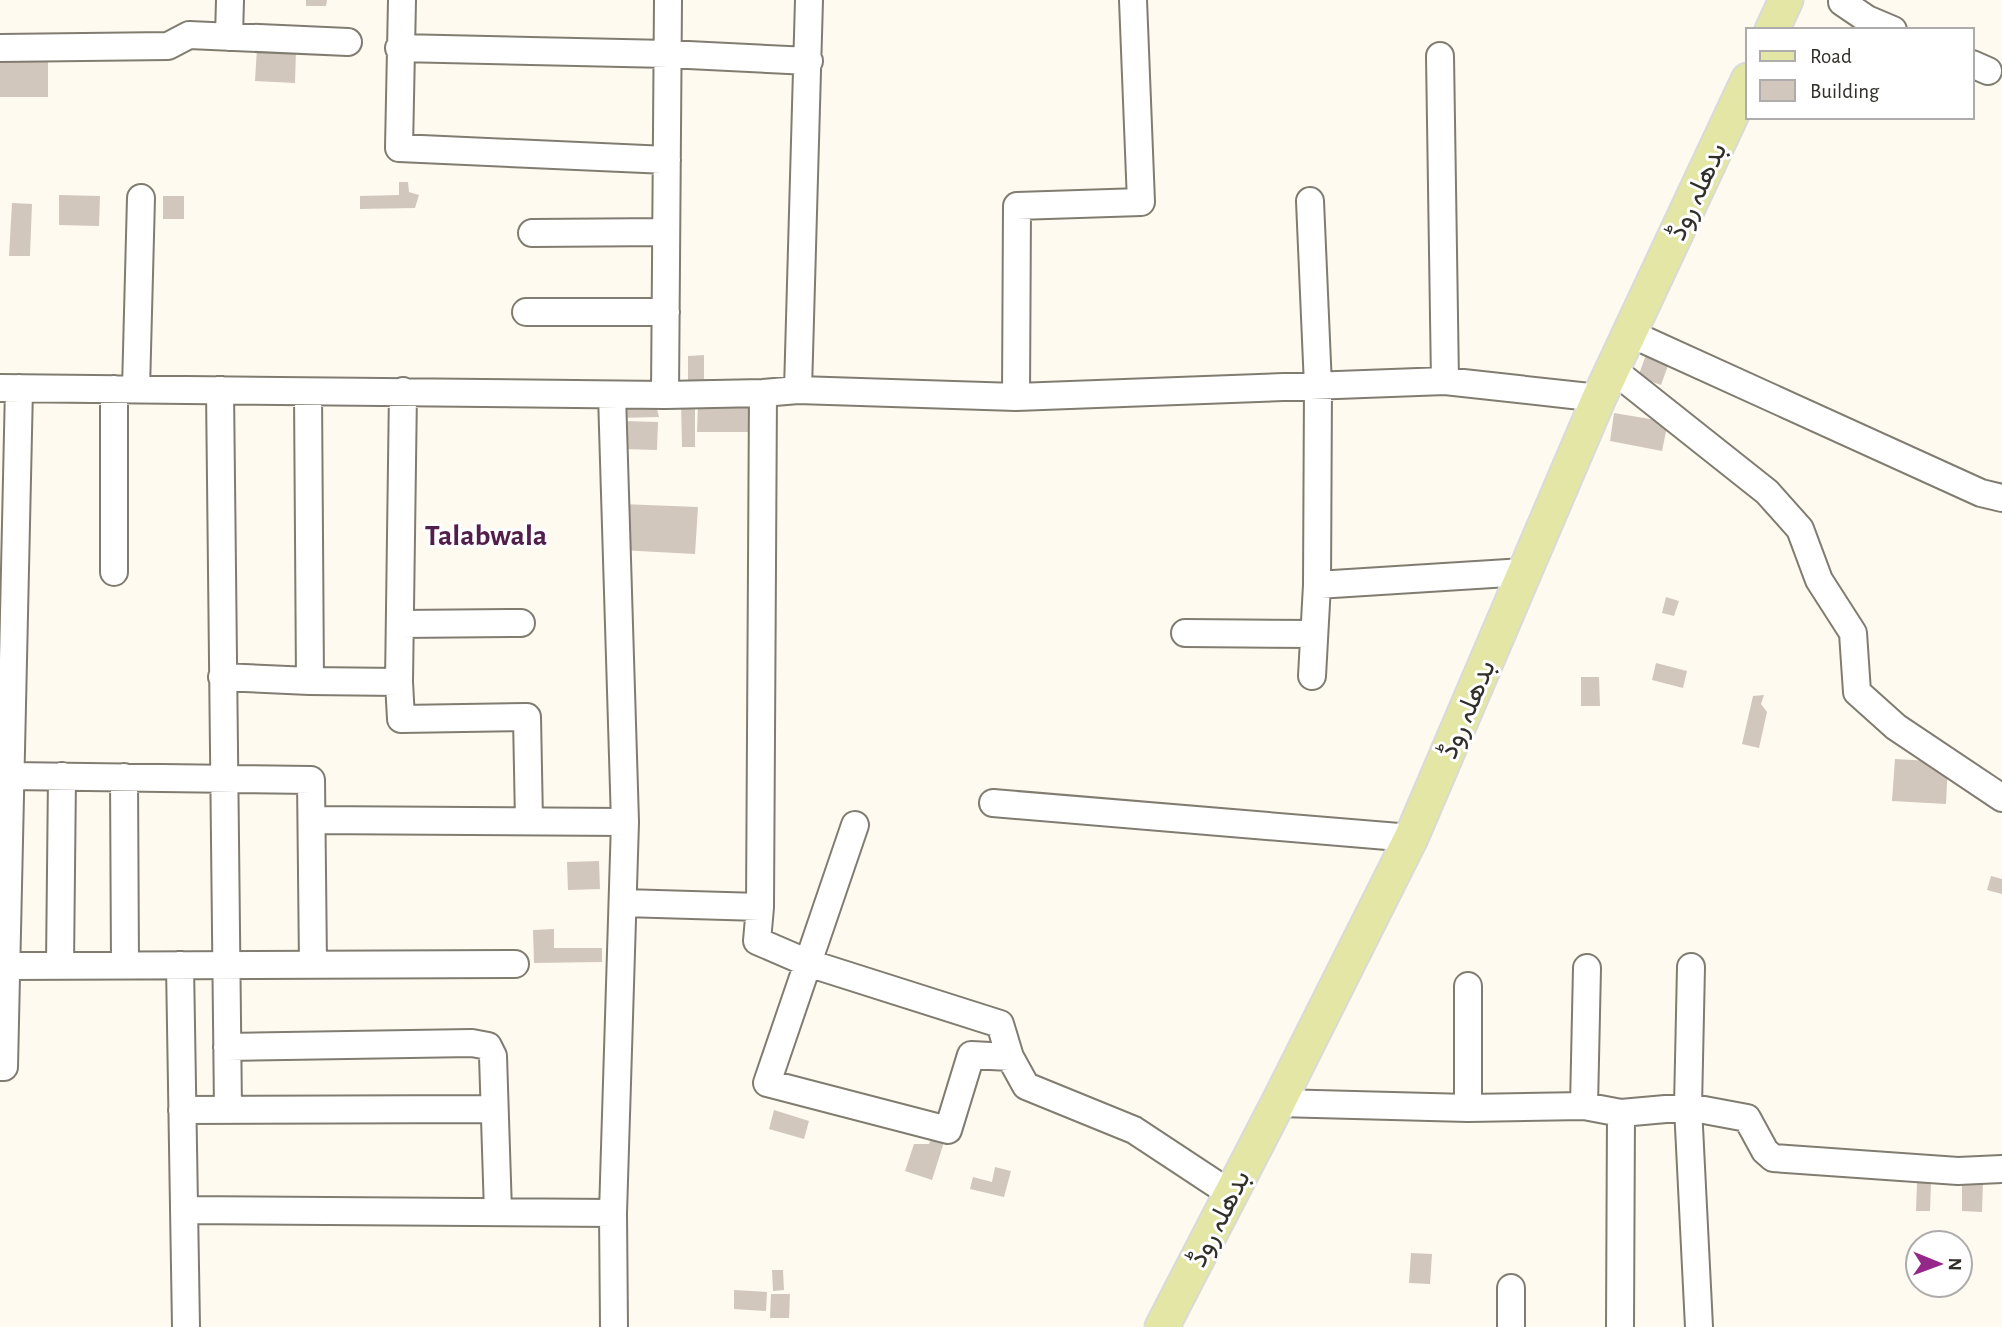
<svg xmlns="http://www.w3.org/2000/svg" width="2002" height="1327" viewBox="0 0 2002 1327" font-family="'Alegreya Sans',Vazirmatn,sans-serif">
<rect width="100%" height="100%" fill="#fefaf0"/>
<path fill="#d2c7bd" d="M306,0H327L326,6H306Z
M257,48L296,50L295,83L255,81Z
M0,54L48,55V97H0Z
M399,182H408L409,192L419,195L415,208L360,209V196L399,195Z
M59,195L100,196L99,226L59,225Z
M163,196H184V219H163Z
M12,203L32,204L30,256H9Z
M1647,352L1670,360L1661,385L1638,377Z
M704,355V379H716V390H688V356Z
M619,401L657,409L659,417L619,418Z
M681,402H695V447H682Z
M698,403H753V432H697Z
M1614,413L1668,422L1662,451L1610,441Z
M624,421L658,422L657,450L623,449Z
M621,504L698,507L695,554L619,550Z
M1666,597L1679,601L1674,616L1662,613Z
M1656,663L1687,671L1683,688L1652,680Z
M1581,677H1599L1600,706H1581Z
M1764,695L1761,704L1767,712L1759,748L1742,744L1753,696Z
M1895,759L1948,762L1946,804L1892,801Z
M599,861L600,889L568,890L567,862Z
M1991,876L2002,879V894L1987,890Z
M554,929V948H602V962L534,963L533,930Z
M774,1110L809,1121L804,1139L769,1129Z
M932,1135L945,1139L932,1180L905,1171L914,1144H929Z
M995,1167L1011,1171L1004,1197L970,1189L973,1177L992,1182Z
M1962,1179L1983,1180L1982,1212L1962,1211Z
M1917,1182H1931L1930,1211H1916Z
M1411,1253L1432,1254L1430,1284L1409,1283Z
M772,1270H783L784,1290L773,1291Z
M734,1290L767,1292L766,1311L734,1309Z
M771,1294H790L789,1318H770Z"/>
<g fill="none" stroke-linecap="round" stroke-linejoin="round">
<g stroke="#807c70" stroke-width="30">
<path id="minor" d="M402,0L399,148L667,160
M1842,0V2L1867,19L1893,30
M229,37L230,0
M0,48L168,46L189,35L348,42
M399,48L668,54L809,61
M1440,56L1445,381
M1972,64L1988,71
M1310,201L1318,386L1317,585L1312,676
M532,233L666,232
M526,312H666
M1629,333L1981,493L2002,498
M1612,369L1767,492L1800,529L1819,580L1853,633L1857,692L1896,727L2002,798
M0,388L665,395L763,393L798,390L1016,397L1445,381L1599,398
M136,389L141,198
M220,390L228,1110
M798,390L809,0
M403,391L399,682L401,719L527,717L529,821
M308,392L310,681
M763,393L760,907L757,941L808,963L1000,1024L1010,1057L1026,1086L1134,1130L1231,1194
M612,395L625,822L613,1213L614,1327
M665,395L668,0
M1016,397L1017,206L1141,202L1133,0
M114,572V389
M1317,585L1524,572
M400,624L521,623
M1185,633L1314,634
M222,677L310,681L399,682
M11,776L311,780L313,965
M124,777L125,965
M993,803L1411,838
M312,820L625,822
M855,825L767,1083L948,1130L971,1055L1010,1057
M623,903L760,907
M60,965L62,776
M180,965L186,1327
M7,966L515,964
M1691,967L1688,1107L1699,1327
M1468,986V1108
M227,1047L472,1043L488,1046L493,1056L498,1212
M0,1067H4L19,388
M1278,1103L1468,1108L1584,1106L1621,1113L1688,1107L1747,1118L1765,1151L1773,1158L1958,1171L2002,1169
M1584,1106L1587,968
M182,1110L494,1109
M184,1210L613,1213
M1511,1327V1288
M1620,1327L1621,1113"/>
</g>
<g stroke="#dadad9" stroke-width="37">
<path id="major" d="M1772,30L1786,0
M1162,1327L1278,1103L1411,838L1599,398L1748,80"/>
</g>
<use href="#minor" stroke="#fff" stroke-width="26"/>
<use href="#major" stroke="#e3e6a4" stroke-width="33"/>
</g>
<g text-anchor="middle" stroke-width="6" stroke-linejoin="round" paint-order="stroke">
<g font-size="28" fill="#312f2a" stroke="#fff">
<text transform="translate(1696 191) rotate(-65)" y="10">بدھلہ روڈ</text>
<text transform="translate(1466 709) rotate(-67)" y="10">بدھلہ روڈ</text>
<text transform="translate(1218 1218) rotate(-63)" y="10">بدھلہ روڈ</text>
</g>
<g font-size="30" font-weight="bold" fill="#521e4b" stroke="#fff">
<text x="486" y="545">Talabwala</text>
</g>
</g>
<rect x="1746" y="28" width="228" height="91" fill="#ffffff" stroke="#adacaa" stroke-width="2"/>
<rect x="1760" y="51" width="35" height="10" fill="#e3e6a4" stroke="#adacaa" stroke-width="2"/>
<text x="1810" y="63" font-size="21" fill="#312f2a">Road</text>
<rect x="1760" y="80" width="35" height="21" fill="#d2c7bd" stroke="#adacaa" stroke-width="2"/>
<text x="1810" y="98" font-size="21" fill="#312f2a">Building</text>
<g transform="translate(1939 1264) rotate(91)"><circle r="33" fill="#ffffff" stroke="#adacaa" stroke-width="2"/>
<path d="M0-5L12 26L0 18L-12 26Z" fill="#942789"/>
<text y="-10" font-size="19" font-weight="bold" text-anchor="middle" fill="#312f2a">N</text>
</g>
</svg>
